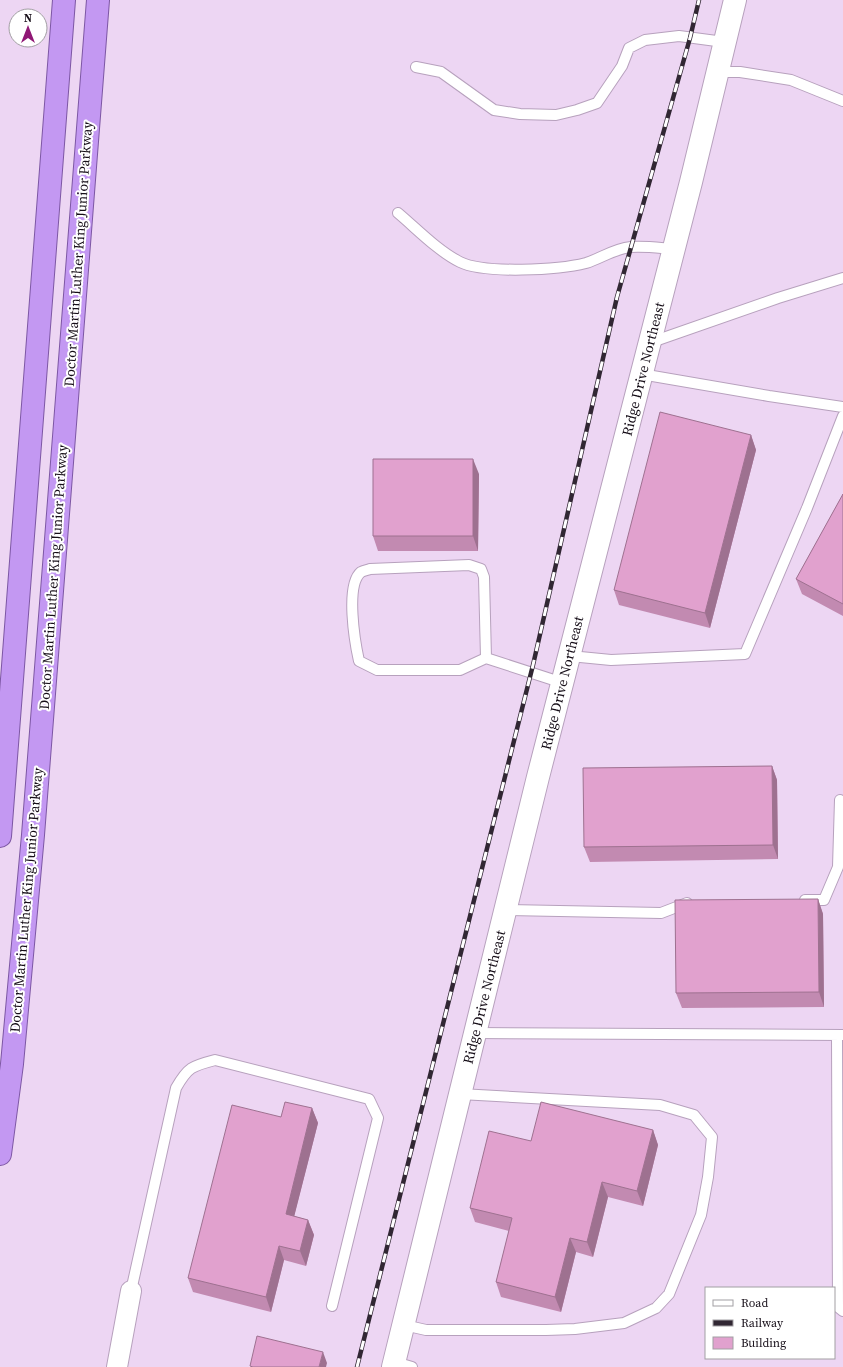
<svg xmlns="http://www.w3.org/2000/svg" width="843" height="1367" viewBox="0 0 843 1367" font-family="'Source Serif 4',serif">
<rect width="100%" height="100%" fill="#edd6f3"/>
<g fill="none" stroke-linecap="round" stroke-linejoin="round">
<g stroke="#b7a1bd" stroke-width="12">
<path id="service" d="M416,67L441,72L494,110L520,114L556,115L577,110L597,103L622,66L629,48L645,40L679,36L724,42
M717,72H740L791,80L843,101
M398,213C417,229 438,251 460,262C484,274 559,270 586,263C602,258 613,249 631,247C645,246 660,248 674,249
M649,343L778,298L843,278
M641,374L769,396L843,407
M570,656L611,660L745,654L807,508L843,416
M486,658L484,577L481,569L469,565L370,569C367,570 363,571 361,572C345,585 355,643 359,661L377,670H460L486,658L563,683
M805,900H824L838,867L840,800
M505,910L661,913L687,903
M475,1033L843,1035
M837,1035L838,1307L843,1311
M131,1291L176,1088C188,1067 192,1066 215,1060L369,1099L378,1118L332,1306
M404,1325L426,1330H546L575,1329L624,1323L656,1308L669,1294L701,1215L708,1177L712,1137L694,1115L660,1105L460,1094
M395,1362L412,1367"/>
</g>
<g stroke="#b7a1bd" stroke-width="22">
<path id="minor" d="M117,1367L131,1291"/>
</g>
<g stroke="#b7a1bd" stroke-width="24">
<path id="tertiary" d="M393,1367L538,777L691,182L735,0"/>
</g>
<g stroke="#7d57a4" stroke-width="24">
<path id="trunk" d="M0,836L64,0
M0,1154L12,1064L33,835L98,0"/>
</g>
<use href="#service" stroke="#fff" stroke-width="10"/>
<use href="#minor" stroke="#fff" stroke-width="20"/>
<use href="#tertiary" stroke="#fff" stroke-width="22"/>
<use href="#trunk" stroke="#c398f2" stroke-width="22"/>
<g stroke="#312733" stroke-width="4.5">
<path id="rail" d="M357,1367L533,665L617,297L690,38L699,0"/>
</g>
<use href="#rail" stroke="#fff" stroke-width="3" stroke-dasharray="9" stroke-linecap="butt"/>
</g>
<path fill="#c28ab1" d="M751,435L756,450L710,628L619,605L614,590Z
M479,474L478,551H378L373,536Z
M843,494V616L802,594L796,579Z
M772,766L777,780L778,859L590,862L584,847Z
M818,899L823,914L824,1007L682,1008L676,993Z
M312,1108L318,1123L294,1216L308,1220L314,1235L306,1266L284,1260L271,1312L193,1292L188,1278Z
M653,1130L658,1145L643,1206L608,1197L593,1257L576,1252L561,1312L501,1297L496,1282L509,1231L475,1222L470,1208L531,1141Z"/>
<path fill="#9e7190" d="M751,435L756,450L710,628L705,613Z
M473,459L479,474L478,551L473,536Z
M772,766L777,780L778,859L773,845Z
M818,899L823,914L824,1007L819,992Z
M312,1108L318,1123L291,1229L286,1214Z
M653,1130L658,1145L643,1206L637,1191Z
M602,1182L608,1197L593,1257L587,1242Z
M308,1220L314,1235L306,1266L300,1251Z
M570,1238L576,1252L561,1312L555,1297Z
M279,1246L284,1260L271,1312L266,1297Z
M323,1352L327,1363L326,1367H319Z"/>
<path fill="#e1a1ce" stroke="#9e7190" d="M660,412L751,435L705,613L614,590Z
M373,459H473V536H373Z
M843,494V604L796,579Z
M772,766L773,845L584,847L583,768Z
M818,899L819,992L676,993L675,900Z
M285,1102L312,1108L286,1214L308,1220L300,1251L279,1246L266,1297L188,1278L232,1105L281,1117Z
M541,1102L653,1130L637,1191L602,1182L587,1242L570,1238L555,1297L496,1282L512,1218L470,1208L489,1131L531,1141Z
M257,1336L323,1352L319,1367H253L250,1366Z"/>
<g text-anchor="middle" stroke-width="4" stroke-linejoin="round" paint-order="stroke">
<g font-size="14" fill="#160e18" stroke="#fff">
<text transform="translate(78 254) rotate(-86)" y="5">Doctor Martin Luther King Junior Parkway</text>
<text transform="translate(643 369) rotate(-76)" y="5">Ridge Drive Northeast</text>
<text transform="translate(53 577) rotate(-86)" y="5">Doctor Martin Luther King Junior Parkway</text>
<text transform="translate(562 683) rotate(-76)" y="5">Ridge Drive Northeast</text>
<text transform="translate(26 900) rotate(-85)" y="5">Doctor Martin Luther King Junior Parkway</text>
<text transform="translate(484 997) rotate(-76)" y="5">Ridge Drive Northeast</text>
</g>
</g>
<rect x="705" y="1287" width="130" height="72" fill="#ffffff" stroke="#a29fa3"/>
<rect x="713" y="1300" width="20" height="6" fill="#ffffff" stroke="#a29fa3"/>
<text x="741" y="1307" font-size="12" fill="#160e18">Road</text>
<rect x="713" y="1320" width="20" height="6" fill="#312733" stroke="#a29fa3"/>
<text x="741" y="1327" font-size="12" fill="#160e18">Railway</text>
<rect x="713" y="1337" width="20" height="12" fill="#e1a1ce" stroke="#a29fa3"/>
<text x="741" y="1347" font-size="12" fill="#160e18">Building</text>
<g transform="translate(28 28)"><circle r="19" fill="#ffffff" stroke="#a29fa3"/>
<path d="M0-3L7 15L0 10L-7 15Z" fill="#901775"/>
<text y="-6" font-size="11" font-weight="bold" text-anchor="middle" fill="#160e18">N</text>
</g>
</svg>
